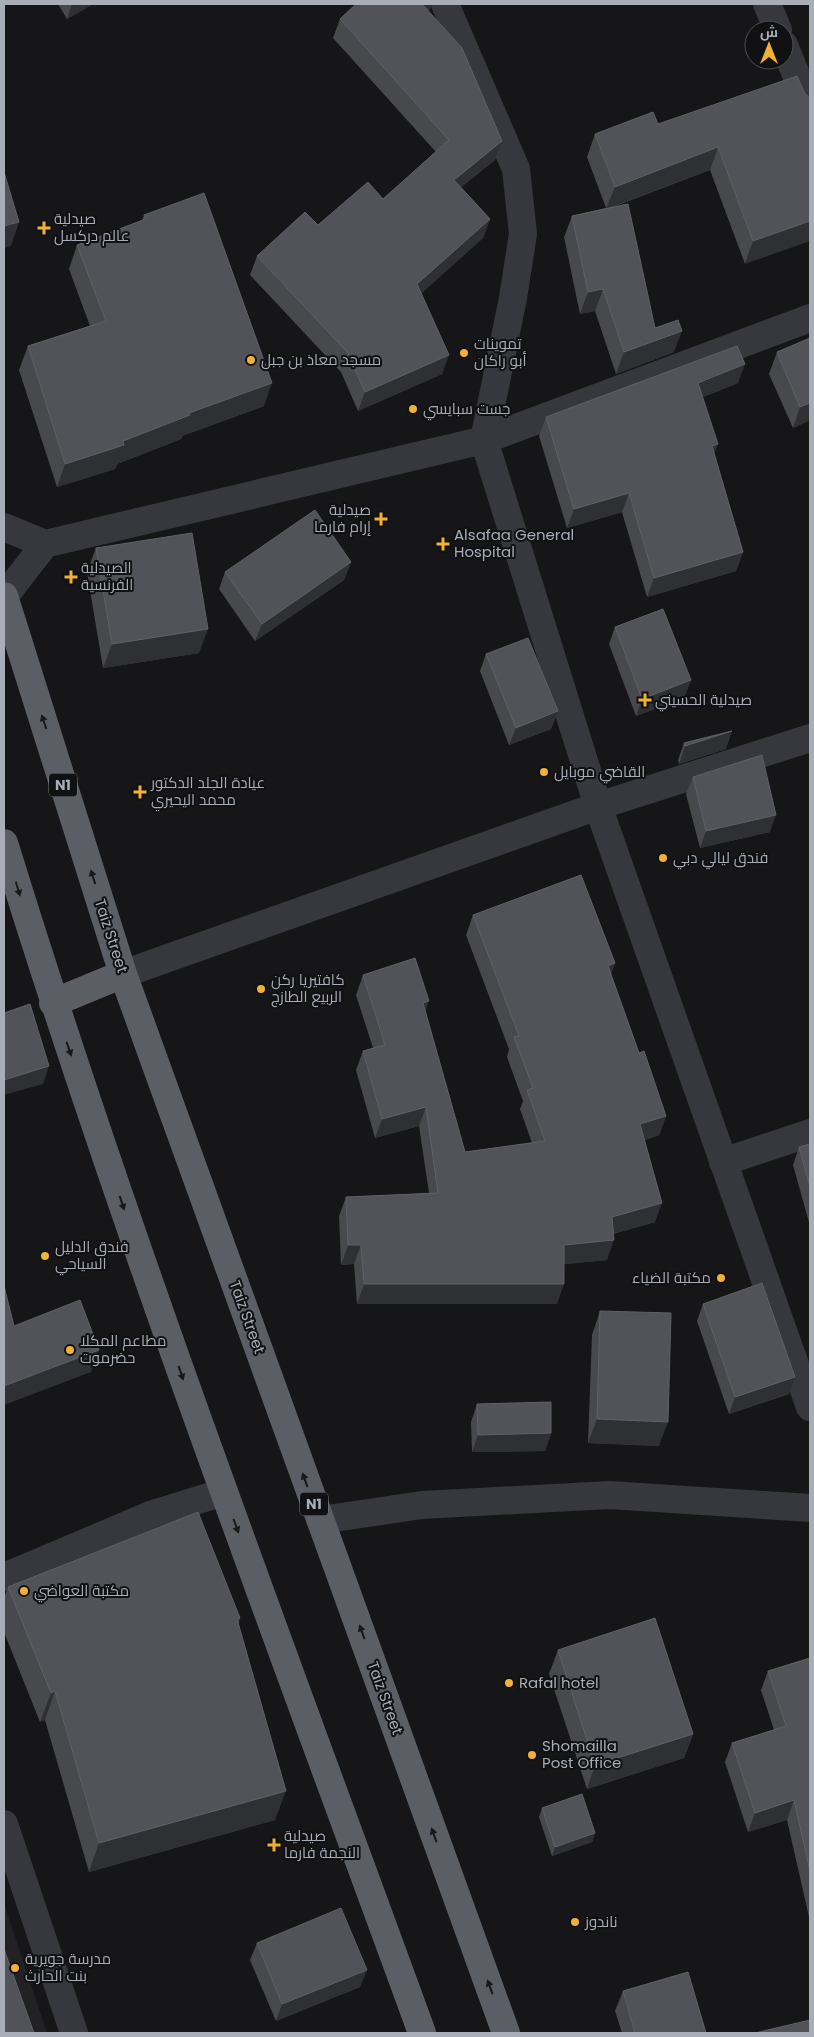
<svg xmlns="http://www.w3.org/2000/svg" width="814" height="2037" viewBox="0 0 814 2037" font-family="Poppins,Cairo,sans-serif">
<rect width="100%" height="100%" fill="#161618"/>
<path fill="#222225" d="M4,1903L47,2033H4Z"/>
<g fill="none" stroke-linecap="round" stroke-linejoin="round">
<path stroke="#37383d" stroke-width="28" d="M445,4L516,169L523,234L513,298L484,440L598,806L810,738
M767,4L778,30
M784,45L810,109
M4,527L45,544L484,440L810,318
M4,597L45,544
M123,974L598,806L810,1407
M723,1162L810,1133
M320,1520L422,1505L609,1495L810,1508
M4,1577L153,1514L224,1492
M4,1824L74,2033"/>
<path stroke="#5b5e65" stroke-width="28" d="M4,596L123,974L506,2033
M4,843C128,1245 278,1638 422,2033
M53,1003L123,974"/>
</g>
<path fill="#47494d" d="M58,4H93L67,19Z
M356,4H432L430,9L428,11L502,141L495,160L461,187L490,219L483,238L421,293L442,374L358,411L341,372L250,275L257,256L318,225L383,199L436,152L333,38L340,19Z
M804,92L809,99L745,264L710,170L613,207L655,328L674,352L616,374L595,311L580,314L564,237L572,216L606,208L587,157L595,134L658,124Z
M144,215L264,406L182,436L181,439L117,464L115,469L57,487L19,370L28,346L90,326L69,269L77,245L142,220Z
M777,352L810,420L793,428L769,374Z
M738,383L703,397L714,454L743,552L736,571L647,597L622,512L567,528L539,436L546,417Z
M96,548L199,653L103,668L87,572Z
M351,562L344,580L255,641L219,589L225,572Z
M615,627L691,680L684,698L636,716L609,644Z
M486,654L558,711L551,729L509,745L480,671Z
M684,743L726,749L679,764L678,760Z
M693,777L770,832L700,848L686,794Z
M473,915L615,963L611,974L639,1053L666,1116L659,1135L645,1140L655,1222L613,1234L607,1260L564,1264L557,1304H357L354,1264L341,1265L339,1216L346,1197L429,1193L419,1126L375,1138L356,1070L363,1051L373,1048L356,995L363,975L425,1011L465,1152L532,1143L520,1109L523,1101L507,1057L509,1049L466,935Z
M810,1144V1226L793,1165L799,1147Z
M703,1304L789,1394L729,1414L697,1321Z
M600,1311L659,1446L588,1443L592,1335Z
M477,1404L551,1433L545,1451L472,1452L471,1422Z
M8,1587L240,1618L238,1625L275,1820L89,1872L45,1720L40,1722L4,1632V1598Z
M558,1650L693,1734L684,1758L587,1789L549,1674Z
M810,1658V1917H809L787,1820L748,1832L725,1762L732,1743L774,1730L761,1690L768,1671Z
M542,1808L595,1833L592,1842L552,1856L539,1817Z
M257,1943L360,1987L276,2021L250,1960Z
M623,1991L706,2033H622L615,2011Z"/>
<path fill="#2f3033" d="M72,4H93L67,19Z
M423,4H432L430,9L415,23Z
M502,141L495,160L448,198L454,180Z
M718,147L710,170L606,209L615,187Z
M490,219L483,238L411,303L417,284Z
M810,221V241L745,264L753,241Z
M19,222L11,246L4,248V226Z
M603,289L595,311L580,314L588,292Z
M682,331L674,352L616,374L624,352Z
M449,355L442,374L358,411L365,392Z
M745,364L738,383L691,402L698,383Z
M272,383L264,406L182,436L181,439L117,464L115,469L57,487L65,464L123,441L189,413Z
M810,403V420L793,428L800,407Z
M718,444L711,463L712,446Z
M629,493L622,512L567,528L574,509Z
M743,552L736,571L647,597L654,578Z
M351,562L344,580L255,641L262,624Z
M208,629L199,653L103,668L112,644Z
M691,680L684,698L636,716L642,699Z
M558,711L551,729L509,745L516,728Z
M732,731L726,749L679,764L685,746Z
M776,815L770,832L700,848L706,831Z
M615,963L608,983V966Z
M429,1001L422,1020L423,1003Z
M49,1066L43,1084L4,1095V1080Z
M426,1107L419,1126L375,1138L382,1119Z
M666,1116L659,1135L633,1144L640,1124Z
M662,1203L655,1222L605,1236L612,1217Z
M614,1240L607,1260L557,1265L564,1245Z
M348,1245H361L354,1264L341,1265Z
M364,1284H564L557,1304H357Z
M99,1350L91,1372L4,1405V1386Z
M795,1377L789,1394L729,1414L735,1397Z
M597,1419L668,1422L659,1446L588,1443Z
M551,1433L545,1451L472,1452L478,1435Z
M55,1691L45,1720L40,1722L51,1693Z
M693,1734L684,1758L587,1789L595,1765Z
M286,1791L275,1820L89,1872L99,1843Z
M794,1800L787,1820L748,1832L755,1813Z
M595,1833L592,1842L552,1856L555,1847Z
M367,1970L360,1987L276,2021L282,2004Z"/>
<path fill="#525359" stroke="#5f6168" d="M356,4H423H422L462,48L502,141L454,180L490,219L417,284L449,355L365,392L348,353L257,256L305,212L318,225L368,182L383,199L449,140L340,19Z
M797,76L804,92L810,99V221L753,241L718,147L615,187L595,134L653,112L658,124Z
M4,172L19,222L4,226Z
M204,193L272,383L189,413L190,415L123,441L124,445L65,464L28,346L106,321L77,245L146,219L144,215Z
M628,204L655,328L678,320L682,331L624,352L603,289L588,292L572,216Z
M810,338V403L800,407L777,352Z
M737,346L745,364L698,383L718,444L712,446L743,552L654,578L629,493L574,509L546,417Z
M315,510L351,562L262,624L225,572Z
M192,533L208,629L112,644L96,548Z
M663,609L691,680L642,699L615,627Z
M528,638L558,711L516,728L486,654Z
M732,731L685,746L684,743Z
M762,755L776,815L706,831L693,777Z
M581,875L615,963L608,966L639,1053L644,1051L666,1116L640,1124L662,1203L612,1217L614,1240L564,1245V1284H364L361,1245H348L346,1197L438,1193L426,1107L382,1119L363,1051L385,1045L363,975L415,958L429,1001L423,1003L465,1152L545,1141L527,1090L533,1088L514,1037L519,1036L473,915Z
M30,1004L49,1066L4,1080V1013Z
M810,1144V1187L799,1147Z
M762,1283L795,1377L735,1397L703,1304Z
M4,1286L14,1326L80,1300L99,1350L4,1386Z
M600,1311L671,1313L668,1422L597,1419Z
M551,1402V1433L478,1435L477,1404Z
M198,1512L240,1618L237,1619L286,1791L99,1843L55,1691L51,1693L8,1587Z
M655,1618L693,1734L595,1765L558,1650Z
M810,1658V1871L794,1800L755,1813L732,1743L786,1726L768,1671Z
M582,1794L595,1833L555,1847L542,1808Z
M341,1908L367,1970L282,2004L257,1943Z
M4,1949L34,2033H4Z
M688,1972L706,2033H635L623,1991Z
M810,2020V2033H755Z"/>
<defs><path id="oneway-solid" d="M-6-.8H1V-3.2L6.5 0L1 3.2V.8H-6Z" transform="scale(1.25)"/></defs>
<g fill="#18191b">
<use href="#oneway-solid" transform="translate(44 722) rotate(-108)"/>
<use href="#oneway-solid" transform="translate(93 877) rotate(-108)"/>
<use href="#oneway-solid" transform="translate(18 889) rotate(73)"/>
<use href="#oneway-solid" transform="translate(69 1049) rotate(71)"/>
<use href="#oneway-solid" transform="translate(122 1203) rotate(71)"/>
<use href="#oneway-solid" transform="translate(181 1373) rotate(71)"/>
<use href="#oneway-solid" transform="translate(305 1480) rotate(-110)"/>
<use href="#oneway-solid" transform="translate(236 1526) rotate(70)"/>
<use href="#oneway-solid" transform="translate(362 1632) rotate(-110)"/>
<use href="#oneway-solid" transform="translate(434 1835) rotate(-110)"/>
<use href="#oneway-solid" transform="translate(490 1987) rotate(-110)"/>
</g>
<g fill="#f2b134" stroke="#111113" stroke-width="2">
<path d="M41.5 220.5h5v5h5v5h-5v5h-5v-5h-5v-5h5z"/>
<circle cx="464" cy="353" r="5"/>
<circle cx="251" cy="360" r="5"/>
<circle cx="413" cy="409" r="5"/>
<path d="M378.5 511.5h5v5h5v5h-5v5h-5v-5h-5v-5h5z"/>
<path d="M440.5 536.5h5v5h5v5h-5v5h-5v-5h-5v-5h5z"/>
<path d="M68.5 569.5h5v5h5v5h-5v5h-5v-5h-5v-5h5z"/>
<path d="M642.5 692.5h5v5h5v5h-5v5h-5v-5h-5v-5h5z"/>
<circle cx="544" cy="772" r="5"/>
<path d="M137.5 784.5h5v5h5v5h-5v5h-5v-5h-5v-5h5z"/>
<circle cx="663" cy="858" r="5"/>
<circle cx="261" cy="989" r="5"/>
<circle cx="45" cy="1256" r="5"/>
<circle cx="721" cy="1278" r="5"/>
<circle cx="70" cy="1350" r="5"/>
<circle cx="24" cy="1591" r="5"/>
<circle cx="509" cy="1683" r="5"/>
<circle cx="532" cy="1755" r="5"/>
<path d="M271.5 1837.5h5v5h5v5h-5v5h-5v-5h-5v-5h5z"/>
<circle cx="575" cy="1922" r="5"/>
<circle cx="15" cy="1968" r="5"/>
</g>
<g text-anchor="middle" stroke-width="4" stroke-linejoin="round" paint-order="stroke">
<g fill="#111113" stroke="#7b7e86" stroke-width="1">
<rect x="49" y="773.5" width="28" height="23" rx="4"/>
<rect x="300" y="1492.5" width="28" height="23" rx="4"/>
</g>
<g font-size="14" font-weight="bold" fill="#a8adb8">
<text x="63" y="790">N1</text>
<text x="314" y="1509">N1</text>
</g>
<g font-size="15" fill="#a8adb8" stroke="#111113" text-anchor="start">
<text x="54" y="224">صيدلية<tspan x="54" dy="17">عالم دركسل</tspan></text>
<text x="474" y="349">تموينات<tspan x="474" dy="17">أبو راكان</tspan></text>
<text x="261" y="365">مسجد معاذ بن جبل</text>
<text x="423" y="414">جست سبايسي</text>
<text x="371" y="515" text-anchor="end">صيدلية<tspan x="371" dy="17">إرام فارما</tspan></text>
<text x="454" y="540">Alsafaa General<tspan x="454" dy="17">Hospital</tspan></text>
<text x="81" y="573">الصيدلية<tspan x="81" dy="17">الفرنسية</tspan></text>
<text x="655" y="705">صيدلية الحسيني</text>
<text x="554" y="777">القاضي موبايل</text>
<text x="151" y="788">عيادة الجلد الدكتور<tspan x="151" dy="17">محمد اليحيري</tspan></text>
<text x="673" y="863">فندق ليالي دبي</text>
<text x="271" y="985">كافتيريا ركن<tspan x="271" dy="17">الربيع الطازج</tspan></text>
<text x="55" y="1252">فندق الدليل<tspan x="55" dy="17">السياحي</tspan></text>
<text x="711" y="1283" text-anchor="end">مكتبة الضياء</text>
<text x="80" y="1346">مطاعم المكلا<tspan x="80" dy="17">حضرموت</tspan></text>
<text x="34" y="1596">مكتبة العواضي</text>
<text x="519" y="1688">Rafal hotel</text>
<text x="542" y="1751">Shomailla<tspan x="542" dy="17">Post Office</tspan></text>
<text x="284" y="1841">صيدلية<tspan x="284" dy="17">النجمة فارما</tspan></text>
<text x="585" y="1927">ناندوز</text>
<text x="25" y="1964">مدرسة جويرية<tspan x="25" dy="17">بنت الحارث</tspan></text>
</g>
<g font-size="15" fill="#a8adb8" stroke="#111113">
<text transform="translate(111 936) rotate(72)" y="5">Taiz Street</text>
<text transform="translate(247 1317) rotate(70)" y="5">Taiz Street</text>
<text transform="translate(385 1698) rotate(70)" y="5">Taiz Street</text>
</g>
</g>
<rect width="814" height="2037" fill="none" stroke="#a8adb8" stroke-width="10"/>
<g transform="translate(769 45)"><circle r="24" fill="#111113" stroke="#4d4f55"/>
<path d="M0-4L9 19L0 12L-9 19Z" fill="#f2b134"/>
<text y="-8" font-size="14" font-weight="bold" text-anchor="middle" fill="#a8adb8">ش</text>
</g>
</svg>
